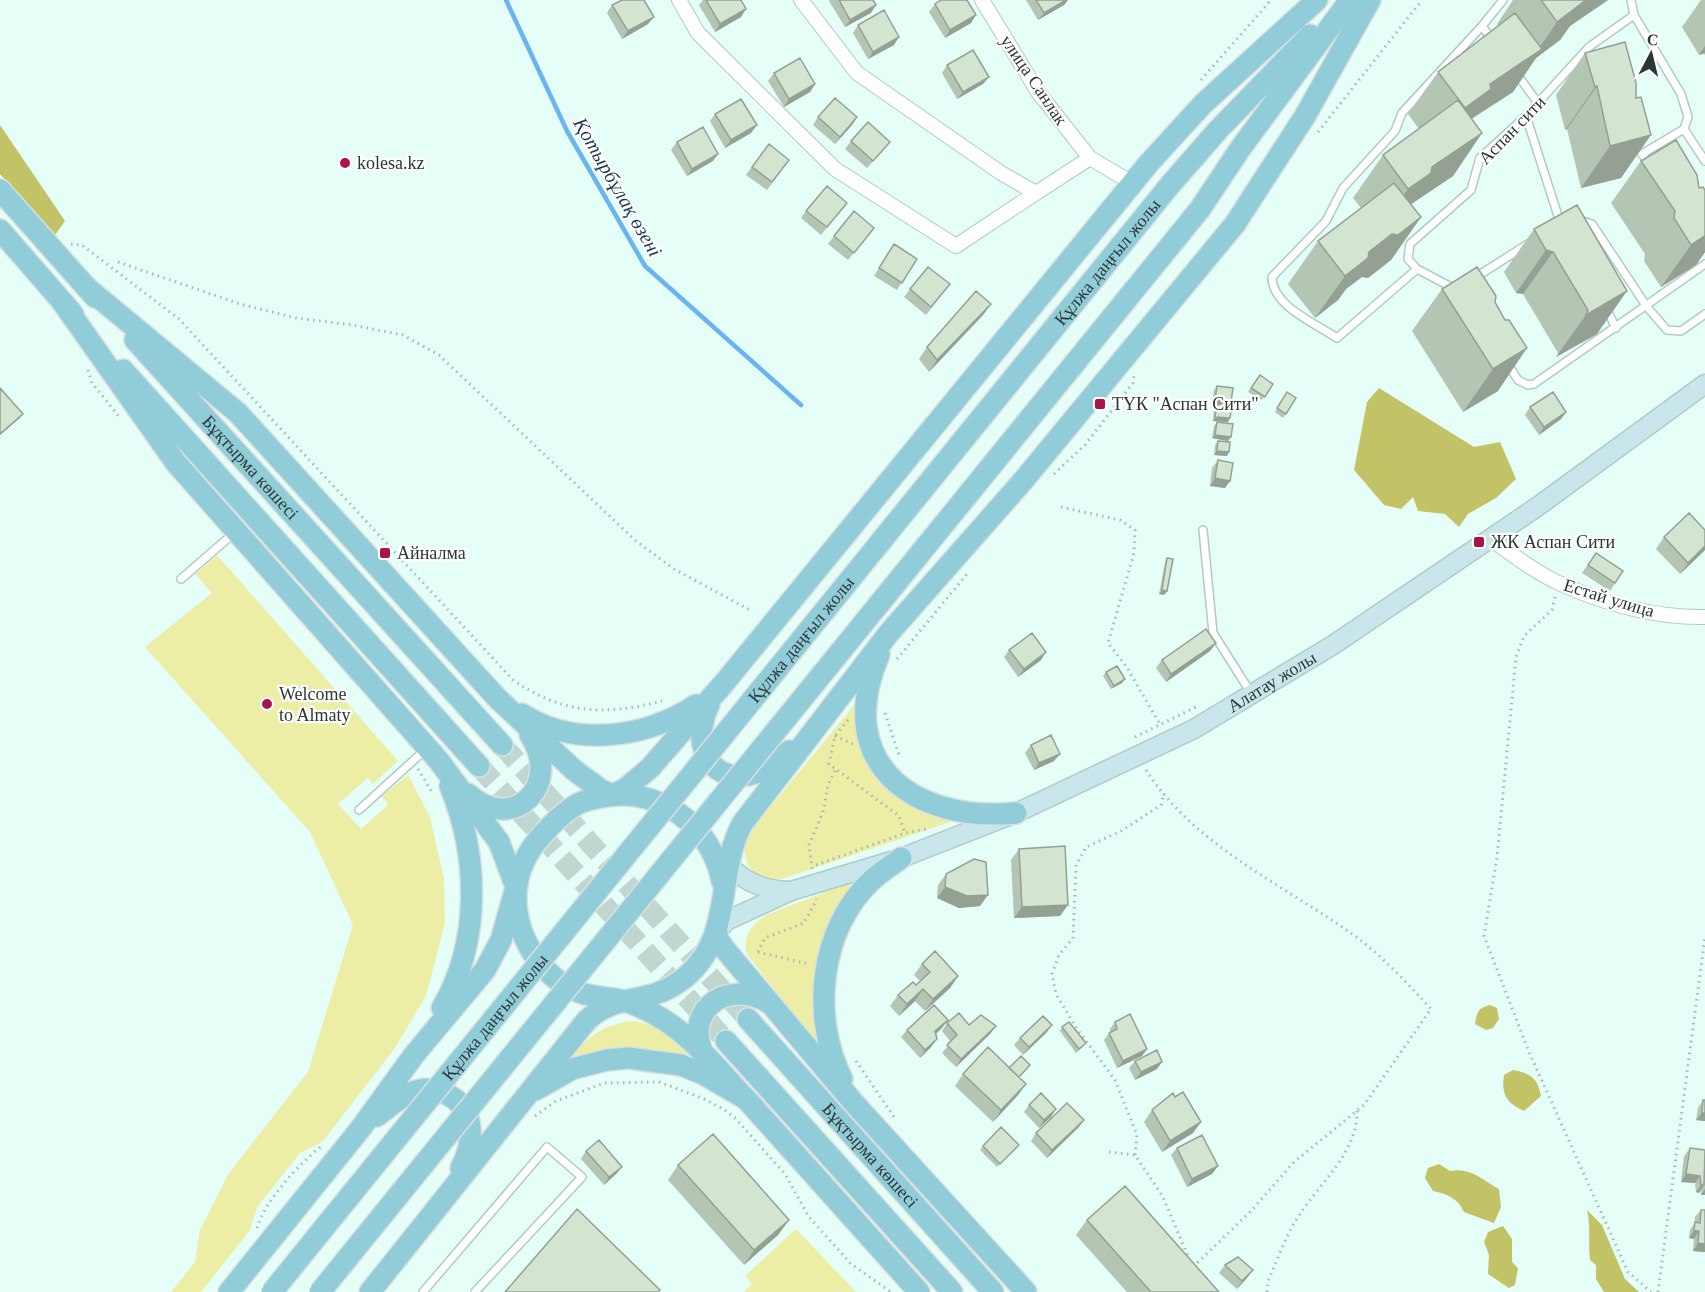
<svg xmlns="http://www.w3.org/2000/svg" width="1705" height="1292" viewBox="0 0 1705 1292" font-family="'Times New Roman',serif">
<rect width="100%" height="100%" fill="#e5fef7"/>
<path fill="#eceea6" d="M217,555L398,761L373,784L368,778L338,804L361,829L388,805L382,796L408,775L430,817L444,879L445,923L426,996L395,1048L323,1141L300,1153L257,1207L250,1230L201,1292H171L195,1262L200,1230L229,1173L308,1072L353,925L310,832L145,647L212,593L195,574Z
M859,699L863,745L956,820L785,878C754,884 736,861 749,833Z
M870,875L841,911L827,1059L747,954C742,938 752,924 766,915Z
M635,1021L661,1028L717,1075L691,1064L558,1070C582,1044 599,1023 635,1021Z
M796,1229L856,1292H744L752,1284L745,1276Z"/>
<path fill="#c2c366" d="M0,125L65,221L55,235L0,174Z
M1379,388L1474,447L1500,442L1516,479L1496,498L1468,514L1459,527L1445,514L1418,511L1413,497L1401,509L1384,505L1354,470L1367,402Z
M1490,1005L1497,1008L1499,1019L1493,1028L1486,1030L1475,1024C1477,1012 1478,1008 1490,1005Z
M1513,1070C1530,1073 1538,1078 1541,1096L1524,1111C1507,1103 1501,1095 1504,1075Z
M1439,1164L1450,1171C1471,1167 1482,1180 1499,1189L1501,1207L1494,1223L1464,1212C1458,1198 1447,1194 1433,1191L1425,1178L1428,1168Z
M1587,1210L1602,1225L1625,1279L1639,1292H1604L1596,1279V1265L1590,1260C1588,1243 1591,1228 1587,1210Z
M1503,1226L1512,1239V1262L1518,1268L1515,1285L1509,1288L1488,1274L1489,1255L1484,1242L1488,1232Z"/>
<g fill="none" stroke-linecap="round" stroke-linejoin="round">
<path stroke="#6ab4f2" stroke-width="4.5" d="M506,0L567,131L645,266L801,405"/>
<path stroke="#c0d6d0" stroke-width="21" stroke-dasharray="21 10" stroke-linecap="butt" d="M502,745L748,1019
M479,766L726,1041"/>
<g stroke="#afccc4" stroke-width="10">
<path id="service" d="M1634,15L1681,94L1688,117L1684,129L1642,154L1649,164
M1482,26L1402,113L1395,131L1343,188L1326,221L1272,277C1272,306 1315,323 1337,338L1417,269L1408,259L1410,244L1471,190L1480,158L1526,116L1589,47L1634,15L1631,0
M1492,40L1482,26L1503,0
M1516,73L1538,103
M1526,116L1560,222
M1684,129L1705,161
M1579,220L1592,224L1647,307L1667,330L1681,331L1705,314
M1417,269L1455,289
M1476,277L1528,244
M1607,310L1616,328
M1507,363L1518,380L1528,385L1534,384L1705,264
M1203,530L1213,633L1251,693
M181,579L234,533
M359,810L426,749
M423,1292L547,1147L582,1177L475,1292"/>
</g>
<g stroke="#afccc4" stroke-width="16">
<path id="minor" d="M679,0L698,33L835,169L956,246L1036,193
M801,0L857,73L1001,173L1036,193L1090,158
M982,0L1038,92L1090,158L1132,183
M1490,539C1512,554 1536,573 1561,584C1606,604 1656,618 1705,617"/>
</g>
<g stroke="#afccc4" stroke-width="21">
<g id="secondary">
<path d="M720,857C740,879 759,890 789,891"/>
<path id="s1" d="M717,932L726,921L791,891L901,858L1016,813L1194,729L1333,645L1537,507L1705,384"/>
</g>
</g>
<g stroke="#dddfdf" stroke-width="24">
<g id="primary">
<path d="M1170,185L1218,130L1310,35"/>
<path d="M0,190L95,297"/>
<path d="M1200,209L1240,149L1350,0"/>
<path d="M0,230L73,314"/>
<path d="M86,287L238,413L497,698L574,770L601,790L613,795L625,789L650,768L725,682L1149,163L1203,104L1317,0"/>
<path d="M63,303L176,463L439,761L499,842L516,887L501,940L485,970L414,1055L361,1128L229,1292"/>
<path id="s2" d="M135,340L502,745"/>
<path d="M123,370L479,766"/>
<path d="M879,655C832,764 915,823 1016,813"/>
<path d="M709,705C692,737 705,783 749,775C764,772 777,761 789,751"/>
<path d="M522,714C575,748 646,738 696,705"/>
<path d="M468,794C514,835 563,784 530,735"/>
<path d="M722,881C711,825 659,786 602,797C593,799 584,800 576,805C564,812 552,824 542,835C526,853 517,871 516,895C515,936 541,977 579,992C594,998 609,997 624,1001C636,1004 649,1011 661,1018C694,1038 719,1071 746,1099"/>
<path d="M717,932V938L723,947L853,1102L1026,1292"/>
<path d="M442,1008C481,942 479,856 450,786"/>
<path id="s3" d="M748,1019L993,1292"/>
<path d="M726,1041L952,1292"/>
<path d="M703,1054C683,1008 730,978 769,1003"/>
<path d="M842,1079C811,1017 819,929 872,880C881,872 892,865 901,858"/>
<path d="M535,1090L572,1069L607,1060L628,1058L681,1065L703,1074L746,1099L919,1292"/>
<path d="M377,1116C390,1106 405,1092 421,1090C428,1088 437,1091 444,1093C476,1106 475,1142 461,1168"/>
<path d="M370,1292L587,1020C618,992 647,1005 679,982C736,941 714,878 742,824L889,633L1022,482L1235,224L1305,116L1370,0"/>
</g>
</g>
<path stroke="#a4b9b3" stroke-width="3" stroke-dasharray="1.5 4.5" stroke-linecap="butt" d="M1201,80L1271,0
M1318,132L1422,0
M71,244L82,245L179,319L513,680C563,714 604,716 662,701
M118,262L240,304L296,318L352,325L403,335L439,355L636,541L674,569L750,610
M88,370L92,383L121,419
M1054,474L1085,445L1133,383L1134,376
M1061,507L1120,520L1135,530L1134,553L1108,643L1126,666L1161,726
M1555,597L1552,610L1524,636L1516,657L1497,857L1484,936L1529,1052L1628,1272L1651,1292
M897,659L967,574
M885,713L900,758
M848,720L835,736L829,764L899,816L905,833
M835,736L853,744
M1135,737L1196,707
M418,769L432,792
M1146,770C1196,848 1287,886 1359,939C1385,959 1409,985 1431,1009L1364,1105L1294,1162L1252,1210L1193,1267
M816,865L905,833L926,829
M812,869L809,845L823,812L828,785L836,769
M758,952L765,938L804,923L817,899
M758,952L809,964
M856,1061L896,1120
M535,1116L556,1101L604,1083L659,1082L702,1098L725,1110L736,1119L785,1174L809,1217L851,1264L891,1292
M1109,1152L1135,1155L1163,1197L1190,1261
M1135,1155L1137,1135L1115,1080L1077,1029L1056,994L1052,974L1059,955L1073,938L1076,866L1086,847L1121,831L1161,805L1164,793
M257,1228C265,1200 300,1163 323,1145
M1267,1292L1268,1281C1278,1259 1286,1234 1300,1214C1321,1182 1358,1151 1357,1111
M1658,1292L1705,937"/>
<use href="#service" stroke="#fff" stroke-width="7"/>
<use href="#minor" stroke="#fff" stroke-width="14"/>
<use href="#secondary" stroke="#c8e6ec" stroke-width="18"/>
<use href="#primary" stroke="#91cdd9" stroke-width="21"/>
<g stroke="#dddfdf" stroke-width="24" stroke-linecap="butt">
<g id="primary-bridge">
<path id="s4" d="M272,1292L1170,185"/>
<path d="M320,1292L1200,209"/>
</g>
</g>
<use href="#primary-bridge" stroke="#91cdd9" stroke-width="21"/>
</g>
<path fill="#b5c5b4" d="M703,0H741V17L715,32L699,5Z
M830,0H873L871,13L845,27L829,1Z
M1026,0H1068L1064,5L1038,20Z
M1513,0H1608L1570,26L1560,40L1536,58L1513,92L1471,119L1482,133L1453,176L1411,204L1421,217L1391,260L1368,278L1362,277L1346,289L1338,300L1315,318L1288,284L1318,241L1361,208L1353,198L1383,155L1419,129L1408,114L1438,72L1498,26L1497,24Z
M1701,0H1705V55L1704,54L1699,55L1682,27Z
M935,4L971,23L945,38L929,12Z
M612,5L648,24L622,39L607,13Z
M858,25L894,45L868,59L853,33Z
M1625,42L1621,178L1581,188L1567,129L1565,130L1556,95L1585,53Z
M947,65L989,77L983,84L957,99L942,73Z
M774,73L815,84L810,92L784,107L768,81Z
M715,114L751,133L725,148L710,121Z
M818,117H857L852,125L835,144L813,125Z
M851,141L884,149L867,168L845,149Z
M677,142L713,161L687,176L671,150Z
M769,144L789,160L767,190L746,175Z
M1641,161L1705,190V252L1696,265L1661,287L1644,261L1645,254L1611,203Z
M847,203L821,235L801,218L806,211Z
M1577,205L1597,334L1556,357L1558,353L1523,294L1516,293L1504,272L1534,229Z
M874,228L848,260L828,244L834,236Z
M894,244L917,259L897,290L874,276Z
M950,284L926,315L904,297L910,289Z
M1442,289L1495,302L1498,391L1463,412L1412,331Z
M991,304L983,315L929,372L919,359L927,347Z
M1260,375L1273,384L1262,400L1248,392Z
M1217,386L1231,402L1229,406L1230,418L1228,422L1213,421L1214,408L1217,405L1212,404L1214,390Z
M1287,392L1296,398L1283,418L1275,412Z
M1530,407L1566,412L1561,419L1539,435L1525,415Z
M1217,422L1228,441L1212,438L1214,426Z
M1218,441L1227,456L1214,455L1215,445Z
M1218,460L1230,481L1225,488L1210,486L1212,468Z
M1705,530V550L1680,574L1656,549L1664,537Z
M1596,553L1623,571L1610,591L1582,573Z
M1167,558V591L1164,595L1159,594L1165,562Z
M1216,643L1210,651L1166,682L1156,668L1162,660Z
M1009,650L1041,660L1018,677L1004,657Z
M1106,672L1122,683L1111,689L1103,676Z
M1031,745L1054,761L1034,770L1025,753Z
M1019,849L1060,916L1014,918L1011,860Z
M946,874L980,906L959,908L937,898L938,885Z
M922,964L958,976L950,988L925,1011L915,1001L899,1016L890,1006L898,995L916,985L920,981L914,975Z
M1115,1022L1147,1049L1142,1056L1117,1068L1104,1040L1110,1032V1029Z
M947,1023L969,1025L996,1026L990,1034L956,1067L942,1053L951,1042L942,1031Z
M1052,1025L1046,1033L1023,1055L1014,1045L1020,1038Z
M1062,1027L1086,1043L1083,1047L1076,1053L1060,1031Z
M942,1028L936,1034L937,1039L931,1047L920,1058L901,1037L907,1030Z
M1135,1061L1157,1069L1135,1080L1129,1068Z
M1009,1068L1027,1069L1019,1077L1026,1084L1018,1095L993,1122L955,1086L963,1074Z
M1175,1097L1201,1122L1193,1133L1162,1152L1144,1122L1152,1110Z
M1703,1100H1705V1121L1696,1120L1698,1108Z
M1029,1105L1051,1117L1039,1128L1024,1112Z
M1084,1120L1078,1128L1047,1158L1031,1141L1036,1133Z
M1019,1145L1016,1149L997,1167L980,1150L983,1146Z
M1177,1148L1218,1166L1212,1174L1187,1187L1171,1155Z
M1690,1148L1705,1150V1195H1701V1189L1699,1193L1696,1192L1695,1183L1681,1182L1684,1156Z
M586,1151L622,1167L616,1174L604,1185L581,1159Z
M678,1165L789,1220L778,1235L744,1265L668,1180Z
M1701,1210H1705V1252L1693,1251L1694,1239L1689,1238L1690,1230L1695,1222V1217Z
M1087,1220L1219,1292H1127L1076,1235Z
M1225,1265L1253,1270L1247,1278L1237,1289L1219,1273Z"/>
<path fill="#94a092" d="M1066,0H1068L1064,5L1038,20L1044,13Z
M1580,0H1608L1570,26L1560,40L1536,58L1513,92L1468,121L1435,151L1465,108L1490,84L1535,54L1557,22Z
M876,5L871,13L845,27L850,20Z
M746,9L741,17L715,32L720,24Z
M976,15L971,23L945,38L950,30Z
M654,17L648,24L622,39L628,31Z
M899,37L894,45L868,59L873,52Z
M1705,46V53L1699,55Z
M989,77L983,84L957,99L963,92Z
M815,84L810,92L784,107L789,99Z
M1597,86L1567,129L1565,130L1595,87Z
M857,117L852,125L835,144L840,137Z
M757,125L751,133L725,148L731,140Z
M1482,133L1453,176L1407,207L1378,232L1408,189L1432,167Z
M1651,135L1621,178L1581,188L1610,146Z
M718,154L713,161L687,176L692,169Z
M1421,217L1391,260L1368,278L1362,277L1346,289L1338,300L1315,318L1345,276L1369,252L1392,234Z
M1705,236V252L1696,265L1661,287L1691,245Z
M1546,250L1553,252L1523,294L1516,293Z
M1627,291L1597,334L1556,357L1586,315Z
M991,304L983,315L929,372L937,360Z
M1527,348L1498,391L1463,412L1493,369Z
M1215,400L1231,402L1229,406L1212,404Z
M1566,412L1561,419L1539,435L1544,427Z
M23,414L20,418L0,435V434Z
M1215,417L1230,418L1228,422L1213,421Z
M1215,435L1231,437L1228,441L1212,438Z
M1217,451L1229,452L1227,456L1214,455Z
M1215,478L1230,481L1225,488L1210,486Z
M1705,546V550L1680,574L1688,563Z
M1162,590L1167,591L1164,595L1159,594Z
M1216,643L1210,651L1166,682L1171,674Z
M1046,652L1041,660L1018,677L1024,669Z
M1125,679L1122,683L1111,689L1114,686Z
M1060,754L1054,761L1034,770L1039,763Z
M945,887L988,895L980,906L959,908L937,898Z
M1068,905L1060,916L1014,918L1022,907Z
M958,976L950,988L925,1011L933,999Z
M923,989L915,1001L899,1016L907,1004Z
M948,1020L942,1028L930,1039L935,1031Z
M1052,1025L1046,1033L1023,1055L1029,1047Z
M996,1026L990,1034L956,1067L961,1059Z
M937,1039L931,1047L920,1058L925,1050Z
M1147,1049L1142,1056L1117,1068L1123,1061Z
M1162,1062L1157,1069L1135,1080L1141,1072Z
M1026,1084L1018,1095L993,1122L1001,1110Z
M1056,1109L1051,1117L1039,1128L1044,1120Z
M1702,1113H1705V1121L1696,1120Z
M1084,1120L1078,1128L1047,1158L1052,1150Z
M1201,1122L1193,1133L1162,1152L1170,1141Z
M1218,1166L1212,1174L1187,1187L1192,1179Z
M622,1167L616,1174L604,1185L609,1177Z
M1686,1174L1700,1176L1695,1183L1681,1182Z
M1701,1185H1704L1699,1193L1696,1192Z
M1705,1189V1195H1701Z
M789,1220L778,1235L744,1265L754,1250Z
M1694,1231H1699L1694,1239L1689,1238Z
M1698,1243L1705,1244V1252L1693,1251Z
M1253,1270L1247,1278L1237,1289L1242,1281Z"/>
<path fill="#d3e5d1" stroke="#94a092" stroke-width="1.5" d="M622,0H644L654,17L628,31L612,5Z
M706,0H741L746,9L720,24Z
M839,0H873L876,5L850,20Z
M941,0H967L976,15L950,30L935,4Z
M1036,0H1066L1044,13Z
M1541,0H1586L1557,22Z
M884,10L899,37L873,52L858,25Z
M1515,13L1542,49L1490,84L1491,89L1465,108L1438,72Z
M1625,42L1636,83V98L1641,97L1651,135L1610,146L1597,86L1595,87L1585,53Z
M973,50L989,77L963,92L947,65Z
M800,58L815,84L789,99L774,73Z
M835,98L857,117L840,137L818,117Z
M741,99L757,125L731,140L715,114Z
M1458,100L1482,133L1432,167L1431,173L1408,189L1383,155Z
M868,122L890,142L873,161L851,141Z
M703,127L718,154L692,169L677,142Z
M1676,140L1697,175L1699,188L1703,187L1705,190V236L1691,245L1674,218L1675,211L1641,161Z
M769,144L789,160L772,182L752,167Z
M1394,183L1421,217L1398,235L1392,234L1369,252L1368,258L1345,276L1318,241Z
M827,186L847,203L827,227L806,211Z
M1577,205L1627,291L1586,315L1588,310L1553,252L1546,250L1534,229Z
M854,211L874,228L854,253L834,236Z
M894,244L917,259L902,283L879,268Z
M928,267L950,284L931,307L910,289Z
M1477,267L1496,296L1495,302L1505,320H1509L1527,348L1493,369L1442,289Z
M976,291L991,304L937,360L927,347Z
M1260,375L1273,384L1265,397L1251,388Z
M1217,386L1233,388L1231,402L1215,400Z
M0,388L23,414L0,434Z
M1287,392L1296,398L1286,414L1277,408Z
M1553,392L1566,412L1544,427L1530,407Z
M1217,404L1232,406L1230,418L1215,417Z
M1217,422L1233,424L1231,437L1215,435Z
M1218,441L1230,442L1229,452L1217,451Z
M1218,460L1233,463L1230,481L1215,478Z
M1689,513L1705,530V546L1688,563L1664,537Z
M1596,553L1623,571L1615,583L1588,565Z
M1167,558L1173,559L1167,591L1162,590Z
M1206,629L1216,643L1171,674L1162,660Z
M1032,633L1046,652L1024,669L1009,650Z
M1117,666L1125,679L1114,686L1106,672Z
M1051,735L1060,754L1039,763L1031,745Z
M1065,846L1068,905L1022,907L1019,849Z
M974,859L986,862L988,895L967,896L945,887L946,874Z
M935,951L958,976L933,999L923,989L907,1004L898,995L913,982L916,985L930,972L922,964Z
M934,1005L948,1020L935,1031L937,1039L925,1050L907,1030Z
M959,1013L969,1025L981,1015L996,1026L961,1059L947,1045L957,1035L947,1023Z
M1130,1014L1147,1049L1123,1061L1109,1033L1117,1029L1115,1022Z
M1043,1016L1052,1025L1029,1047L1020,1038Z
M1069,1022L1086,1043L1079,1049L1062,1027Z
M988,1047L1026,1084L1001,1110L963,1074Z
M1157,1050L1162,1062L1141,1072L1135,1061Z
M1021,1056L1030,1065L1019,1077L1009,1068Z
M1183,1092L1201,1122L1170,1141L1152,1110L1173,1093L1175,1097Z
M1041,1093L1056,1109L1044,1120L1029,1105Z
M1703,1100H1705V1113H1702Z
M1067,1103L1084,1120L1052,1150L1036,1133Z
M1001,1127L1019,1145L1000,1164L983,1146Z
M713,1134L789,1220L754,1250L678,1165Z
M1202,1135L1218,1166L1192,1179L1177,1148Z
M599,1140L622,1167L609,1177L586,1151Z
M1690,1148L1705,1150L1704,1185H1701L1700,1176L1686,1174Z
M1125,1186L1219,1292H1151L1087,1220Z
M577,1209L660,1290L658,1292H505Z
M1701,1210H1705V1244L1698,1243L1699,1231H1694L1695,1222L1700,1223Z
M1238,1257L1253,1270L1242,1281L1225,1265Z"/>
<g fill="#a9154b" stroke="#fff" stroke-width="2">
<circle cx="345" cy="163" r="6"/>
<rect x="1094" y="398" width="12" height="12" rx="3"/>
<rect x="1473" y="536" width="12" height="12" rx="3"/>
<rect x="379" y="547" width="12" height="12" rx="3"/>
<circle cx="267" cy="704" r="6"/>
</g>
<g text-anchor="middle" stroke-width="4.5" stroke-linejoin="round" paint-order="stroke">
<g font-size="18" fill="#2b3734" stroke="#fff">
<text transform="translate(1034 80) rotate(56)" y="6">улица Санлак</text>
<text transform="translate(1512 130) rotate(-46)" y="6">Аспан сити</text>
<text dy="6" stroke="none"><textPath href="#s4" startOffset="1326">Құлжа даңғыл жолы</textPath></text>
<text dy="6" stroke="none"><textPath href="#s2" startOffset="172">Бұқтырма көшесі</textPath></text>
<text transform="translate(1609 598) rotate(17)" y="6">Естай улица</text>
<text dy="6" stroke="none"><textPath href="#s4" startOffset="840">Құлжа даңғыл жолы</textPath></text>
<text dy="6" stroke="none"><textPath href="#s1" startOffset="612">Алатау жолы</textPath></text>
<text dy="6" stroke="none"><textPath href="#s4" startOffset="354">Құлжа даңғыл жолы</textPath></text>
<text dy="6" stroke="none"><textPath href="#s3" startOffset="183">Бұқтырма көшесі</textPath></text>
</g>
<g font-size="18" fill="#2b3734" stroke="#fff" text-anchor="start">
<text x="357" y="169">kolesa.kz</text>
<text x="1112" y="410">ТҮК "Аспан Сити"</text>
<text x="1491" y="548">ЖК Аспан Сити</text>
<text x="397" y="559">Айналма</text>
<text x="279" y="700">Welcome<tspan x="279" dy="21">to Almaty</tspan></text>
</g>
<g font-size="20" font-style="italic" fill="#1a3953" stroke="#fff">
<text transform="translate(618 187) rotate(60)" y="7">Қотырбұлақ өзені</text>
</g>
</g>
<g transform="translate(1651 54) rotate(7)" stroke="#ffffff" stroke-width="4.5" paint-order="stroke">
<path d="M0-4.5L10 22L0 15L-10 22Z" fill="#2b3734"/>
<text y="-9" font-size="16" font-weight="bold" text-anchor="middle" fill="#2b3734">С</text>
</g>
</svg>
